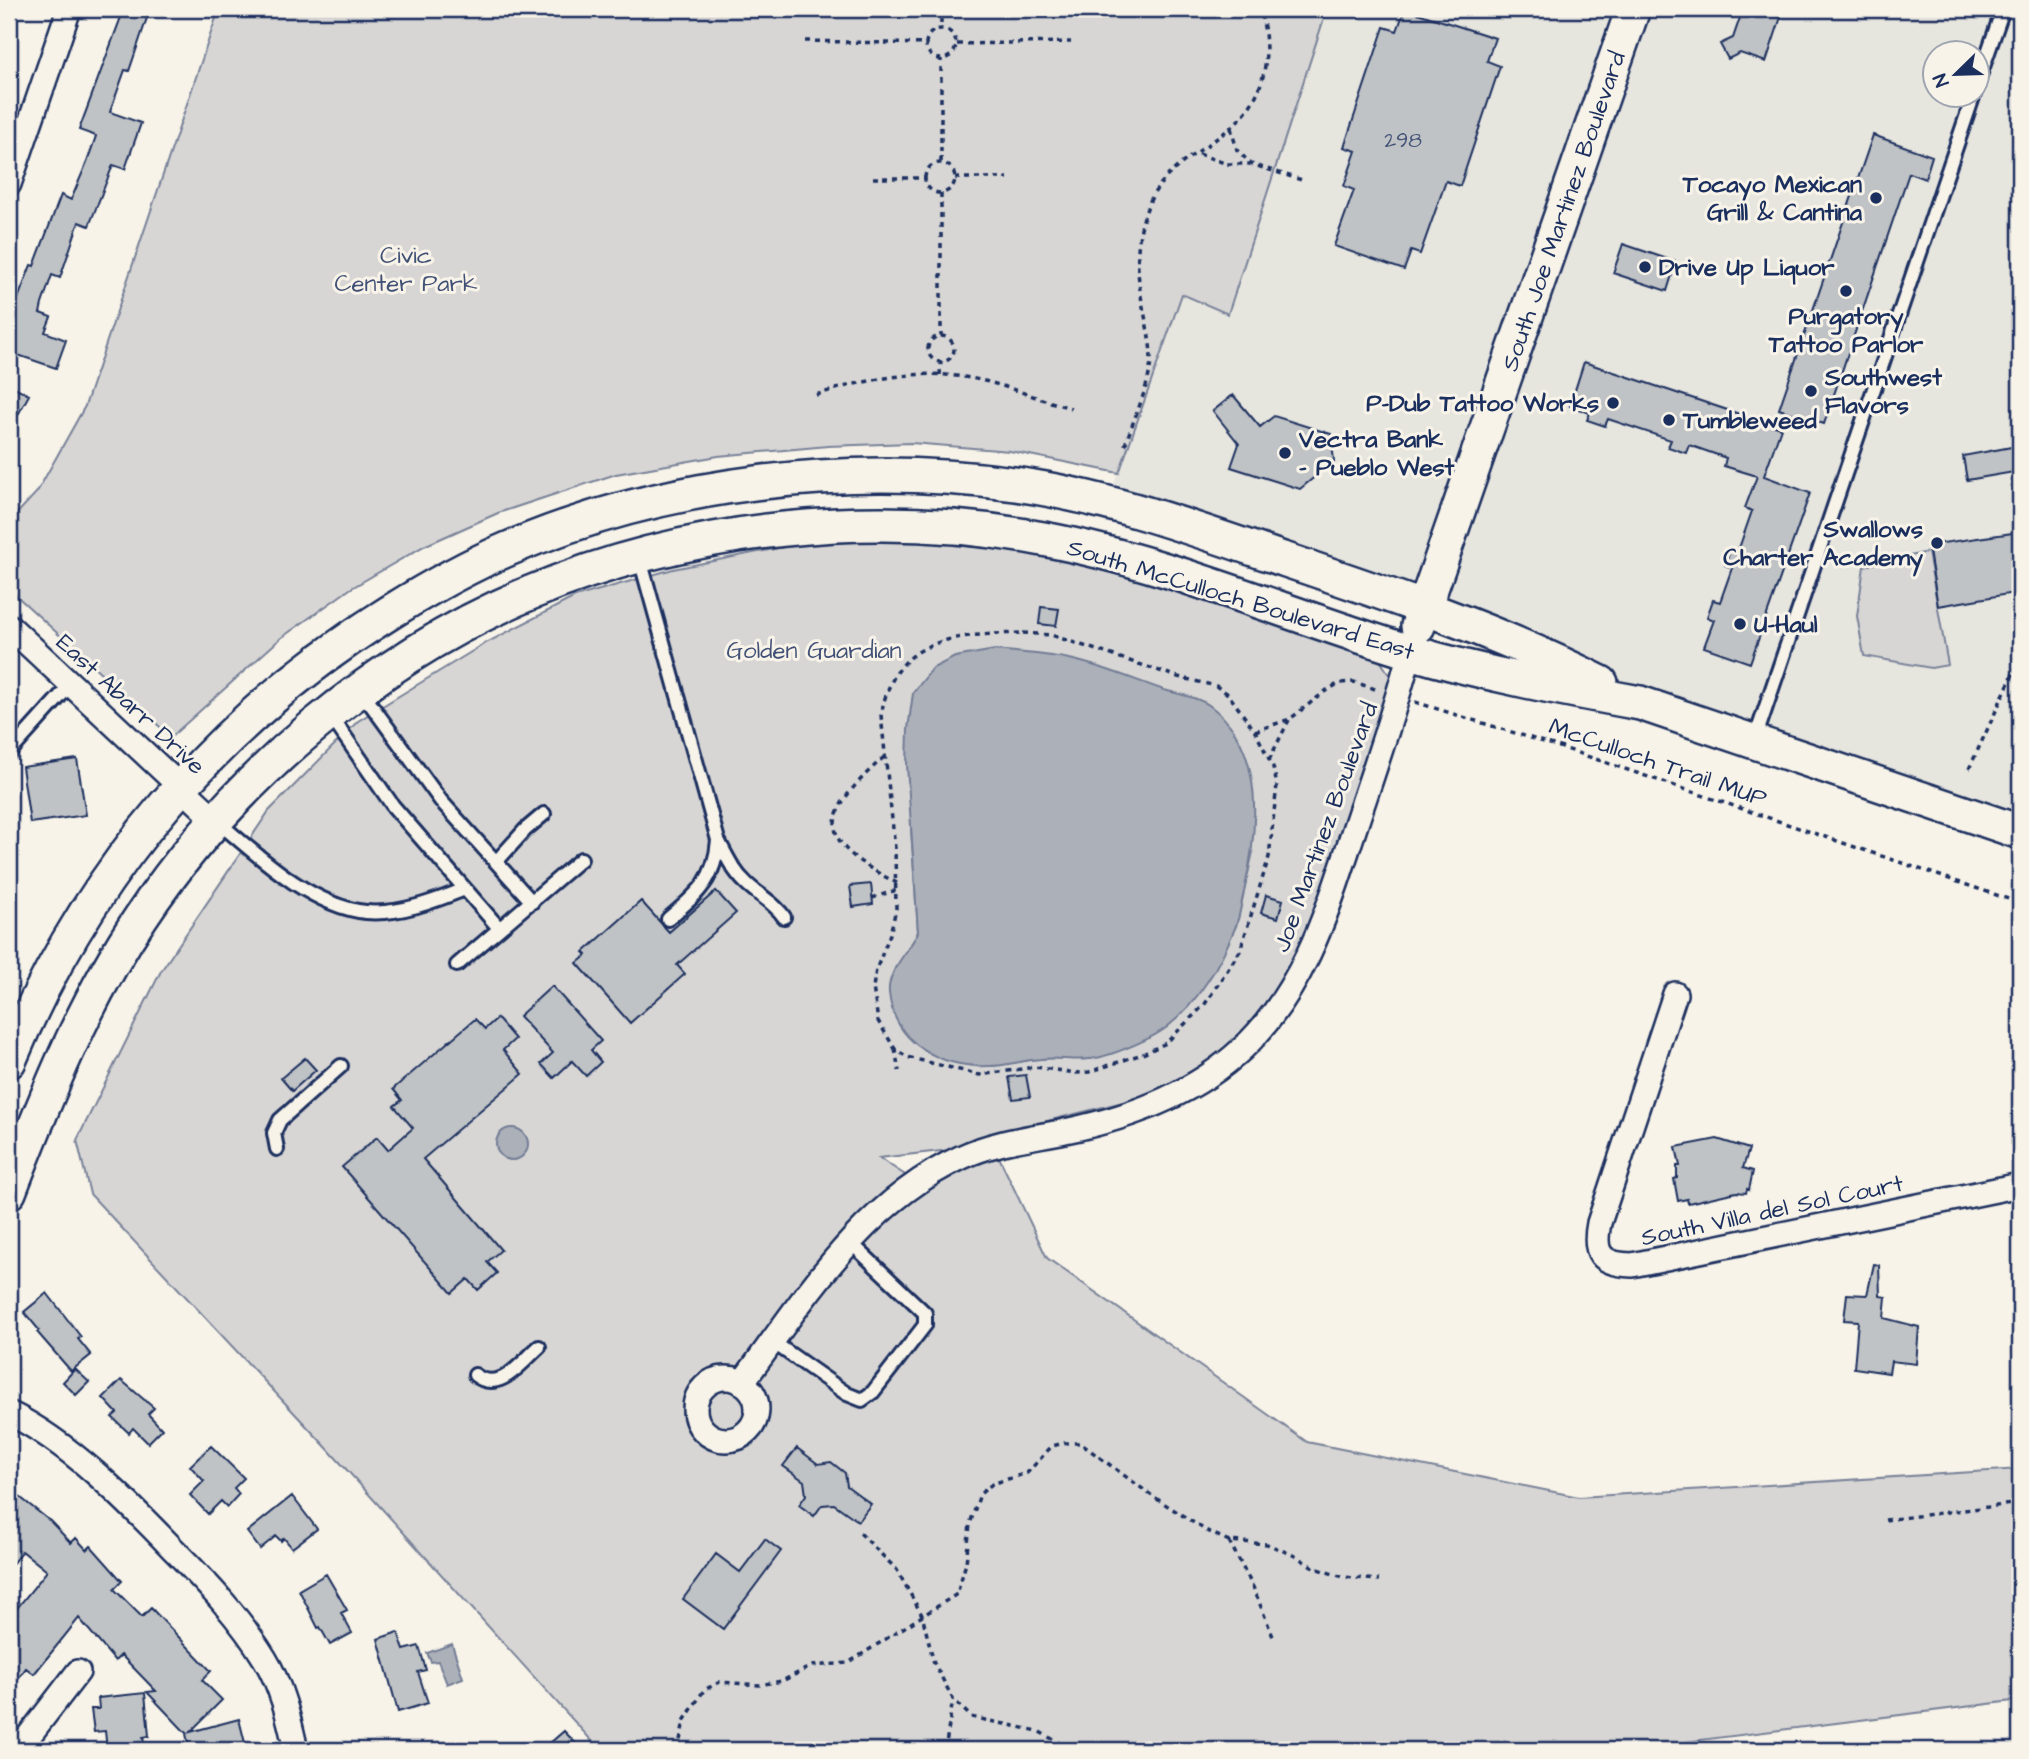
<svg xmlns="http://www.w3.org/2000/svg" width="2029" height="1759" viewBox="0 0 2029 1759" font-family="'Architects Daughter',sans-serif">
<rect width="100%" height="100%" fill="#f7f3e8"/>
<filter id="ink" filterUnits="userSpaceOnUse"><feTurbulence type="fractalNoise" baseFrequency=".0143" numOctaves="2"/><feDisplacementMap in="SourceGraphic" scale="14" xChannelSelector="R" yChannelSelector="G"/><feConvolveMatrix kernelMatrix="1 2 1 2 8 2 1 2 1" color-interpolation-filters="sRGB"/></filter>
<g filter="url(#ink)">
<path fill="#e6e5de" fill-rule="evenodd" d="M1327,9H2020V832L1107,503L1182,294L1229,314ZM1934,52H1976V94H1934Z"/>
<path fill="#d7d6d4" stroke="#798299" stroke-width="2" fill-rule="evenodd" d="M219,9H1327L1228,314L1182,294L1119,473L1010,451L911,443L828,446L718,456L616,474L498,513L424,546L350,589L281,638L171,737L9,589V522L37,492L85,406Z
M844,535L986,538L1115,564L1379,659L1393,680L1302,954L1237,1040L1197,1071L1155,1094L1015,1129L950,1150L879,1158L916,1182L998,1155L1047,1258L1307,1442L1579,1497L2020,1469V1700L1621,1750H600L327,1448L90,1194L77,1140L161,971L269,811L358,721L484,644L575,597L673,569ZM911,830L1253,852L1236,926L1213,973L1193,1000L1167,1027L1091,1059L1042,1058L991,1066L889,991L895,968L913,944L918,932Z
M1928,552L1948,665L1931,668L1864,656L1857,616L1864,566Z"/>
<path fill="#acb0b9" stroke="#727c95" stroke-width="2" d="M995,650C1021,653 1049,654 1074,660C1104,667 1135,680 1164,690C1178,694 1198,697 1209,705C1267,747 1258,831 1244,892C1241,903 1240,917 1235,928C1221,963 1197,1004 1167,1027C1152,1039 1107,1058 1089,1059C1073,1061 1057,1057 1041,1059C1024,1060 1006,1066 989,1066C942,1068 894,1044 889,993C887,970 909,952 918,932L907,765L908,729L913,693L933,668L955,657Z
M496 1144a16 16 0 1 1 32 0a16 16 0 1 1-32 0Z
M452,1644L463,1678L447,1684L438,1661L431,1662L427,1653Z"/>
<path fill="#c0c3c5" stroke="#1b2f5e" stroke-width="2" d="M124,9H150L129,71L125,70L110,112L141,123L125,169L113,165L89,226L79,222L60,278L52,275L42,304L40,313L51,317L45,332L66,340L56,368L9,352V322L31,265L34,266L61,195L71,200L87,162L96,136L79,130Z
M1405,9L1495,38L1487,61L1500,66L1460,186L1446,181L1420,254L1411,251L1404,270L1334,246L1354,190L1344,186L1356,151L1344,147L1384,27L1397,31Z
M1743,9H1757L1781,17L1766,62L1740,53L1728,59L1720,44L1733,38Z
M1873,135L1932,156L1925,179L1909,173L1824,424L1779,409Z
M1623,244L1676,262L1667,291L1613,273Z
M1584,362L1781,428L1764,476L1810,493L1750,663L1704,647L1714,620L1707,617L1713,600L1720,602L1732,568L1725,565L1731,548L1738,551L1752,511L1745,508L1757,476L1724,466L1726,458L1689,445L1686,453L1668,447L1671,440L1608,419L1605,426L1587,420L1590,413L1570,406Z
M9,384L29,395L9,431Z
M1233,395L1260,427L1274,416L1331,434L1334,461L1300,489L1231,467L1239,444L1213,411Z
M2017,446L2020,471L1967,480L1963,456Z
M2020,532V592L1938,606L1928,545Z
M1041,607L1059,609L1056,626L1039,624Z
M77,759L86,815L30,823L22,767Z
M871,884L873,904L853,907L850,886Z
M716,891L736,913L677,965L685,974L630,1023L577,963L587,955L584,952L641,901L669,932Z
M1266,895L1283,900L1278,918L1261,913Z
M552,986L601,1041L591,1050L601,1062L586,1076L572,1061L554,1078L541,1064L553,1053L519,1016Z
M497,1018L515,1039L503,1050L523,1074L423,1159L501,1250L487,1262L497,1273L478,1290L468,1279L452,1293L342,1167L377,1137L388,1150L413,1128L394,1106L402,1100L393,1089L475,1019L485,1029Z
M305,1058L316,1070L292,1091L281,1078Z
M1026,1075L1030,1097L1013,1099L1009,1077Z
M1717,1139L1749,1149L1743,1168L1753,1171L1749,1190L1747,1189L1746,1193L1736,1192L1688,1203L1687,1199L1678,1201L1674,1179L1677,1178V1166H1680L1676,1147Z
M1874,1264L1879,1265L1880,1296L1886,1297L1884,1318L1919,1327L1916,1364L1891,1361L1889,1373L1854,1368L1858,1321L1844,1320L1847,1294L1867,1295Z
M47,1293L81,1337L78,1339L91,1355L71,1371L37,1332L39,1330L24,1312Z
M75,1369L89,1382L76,1395L63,1382Z
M121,1380L154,1408L148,1414L162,1429L148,1443L133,1428L129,1433L112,1417L117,1413L103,1398Z
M211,1446L244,1478L234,1488L239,1494L227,1507L221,1501L208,1514L190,1495L204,1481L190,1466Z
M797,1448L818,1464L831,1462L845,1473L847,1486L871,1504L858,1521L834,1504L822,1505L814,1516L799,1505L806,1495L804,1481L783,1466Z
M16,1494L50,1521L71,1543L76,1538L87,1550L91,1546L122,1581L114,1589L142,1617L151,1608L211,1671L202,1680L222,1700L190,1732L239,1719L245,1743L229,1747L230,1750H189L186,1733L147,1692L156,1691L121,1655L115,1661L79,1618L34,1674L26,1668L9,1691V1618L47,1571L22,1551L9,1568V1504Z
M292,1496L317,1529L292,1548L284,1538L281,1541L276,1536L260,1549L247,1532Z
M765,1539L781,1551L723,1629L683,1599L716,1554L740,1572Z
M326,1574L347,1610L341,1613L352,1633L330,1645L320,1627L318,1628L299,1590Z
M398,1632L404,1650L419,1646L426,1670L418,1672L428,1703L398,1712L378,1639Z
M145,1693L149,1736L143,1737L145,1750H107L105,1731L94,1732L91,1709H99L98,1698Z
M564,1731L582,1750H542Z"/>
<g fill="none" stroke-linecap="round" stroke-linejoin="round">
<g stroke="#1b2f5e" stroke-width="18">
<path id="lane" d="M1976,87L2003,9
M640,559L718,840C726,855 733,871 746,883C759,896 774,902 784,917
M361,691L441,801L532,902
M330,715L393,806L499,928
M1754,742L1974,94
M9,753L71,684
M217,821C258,856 311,906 366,912C399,915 435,901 465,889
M496,862L525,830L544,814
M668,919C697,894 715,881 718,840
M457,965L581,859
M277,1149L274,1133L280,1120L341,1066
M773,1342L847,1394L862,1400L873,1392L925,1325V1313L849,1241
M475,1375C499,1394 521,1363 539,1347"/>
</g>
<g stroke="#1b2f5e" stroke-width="28">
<path id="street" d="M9,184L69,9
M9,626L217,821
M1675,994L1599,1223C1593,1253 1600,1264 1632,1265L2020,1185
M695 1409a31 31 0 1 1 62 0a31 31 0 1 1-62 0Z
M742,1383C805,1298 862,1203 962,1157C993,1142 1031,1138 1065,1131C1129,1118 1193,1095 1242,1049C1306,989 1329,905 1356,824C1375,767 1395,710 1410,652
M9,1413C69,1442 127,1501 173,1549C207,1583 240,1618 265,1659C282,1687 289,1719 296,1750
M18,1750L78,1672"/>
</g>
<g stroke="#1b2f5e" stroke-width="38">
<path id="secondary" d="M1418,626L1633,9
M9,1061C88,871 218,719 392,611C429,588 468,566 508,549C665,482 846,461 1015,484C1109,497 1197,530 1286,560C1393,596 1500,632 1601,683
M9,1192C46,1097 84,1001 141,917C233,779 376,657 530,593C688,527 874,507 1043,539C1168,562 1287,615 1410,652C1485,674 1563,689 1640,703L2020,832"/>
</g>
<path stroke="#1b2f5e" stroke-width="3.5" stroke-dasharray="5 5" stroke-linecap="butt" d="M941,9V29
M926 44a15 15 0 1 1 30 0a15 15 0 1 1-30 0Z
M805,41L926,44
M957,44L1071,42
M1231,128L1237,150L1251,164L1305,181
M1199,154L1227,164H1251
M941,162V59
M925 178a15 15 0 1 1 30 0a15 15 0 1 1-30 0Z
M873,178H925
M955,178H1008
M941,193V336
M928 349a13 13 0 1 1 26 0a13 13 0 1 1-26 0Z
M940,375L941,361
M816,395C860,381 910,370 956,376C996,380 1033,398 1071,408
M1125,445C1132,424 1147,390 1150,369C1153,352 1148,332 1145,316C1136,276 1133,239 1150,201C1176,145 1254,142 1265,66C1267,46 1266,28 1259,9
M1023,633L1051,635L1178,677L1216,686L1228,694L1255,731L1273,767L1277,785L1269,857L1240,951L1205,1004L1166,1043L1145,1053L1089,1072L1076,1073L1035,1067L980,1075L907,1057L895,1049L878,1021L873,987L876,970L890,934L896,909L895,848L881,715C895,635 956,635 1023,633Z
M1415,702L1563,748L2020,903
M1255,731L1290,719L1327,690L1340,683L1354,682L1378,690
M884,757C819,816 814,841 897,883
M1269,760L1289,720
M1969,769L2020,659
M872,898L897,890
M895,1049L899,1071
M1885,1520L2020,1503
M860,1533L897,1570L922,1615L934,1663L953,1699L971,1717L1038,1731L1072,1750
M1229,1541L1253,1587L1274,1639
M678,1750L684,1721L704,1690L720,1682L759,1685L782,1681L812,1666L848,1663L957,1594L966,1563L970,1524L980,1494L992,1484L1027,1473L1052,1446L1064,1443H1080L1151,1495L1205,1530L1229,1541L1267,1544L1295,1556L1315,1568L1343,1577L1379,1580
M945,1750L953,1699"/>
<use href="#lane" stroke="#f7f3e8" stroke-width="12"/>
<use href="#street" stroke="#f7f3e8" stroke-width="23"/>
<use href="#secondary" stroke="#f7f3e8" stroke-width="33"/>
</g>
</g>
<g fill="#1b2f5e" stroke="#f7f3e8" stroke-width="2.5">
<circle cx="1876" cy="198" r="7"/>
<circle cx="1645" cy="267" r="7"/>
<circle cx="1846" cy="291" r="7"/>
<circle cx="1811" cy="391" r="7"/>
<circle cx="1613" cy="403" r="7"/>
<circle cx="1669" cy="420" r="7"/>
<circle cx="1285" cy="453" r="7"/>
<circle cx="1937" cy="543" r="7"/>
<circle cx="1740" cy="624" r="7"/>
</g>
<g text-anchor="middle" stroke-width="6" stroke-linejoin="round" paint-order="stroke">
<g font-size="21" fill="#445478">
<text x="1403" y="147">298</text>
</g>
<g font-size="24" font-weight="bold" fill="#1b2f5e" stroke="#f7f3e8" text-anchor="start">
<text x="1862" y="192" text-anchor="end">Tocayo Mexican<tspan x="1862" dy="28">Grill &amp; Cantina</tspan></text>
<text x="1659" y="275">Drive Up Liquor</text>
<text x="1846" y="324" text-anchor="middle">Purgatory<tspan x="1846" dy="28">Tattoo Parlor</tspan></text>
<text x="1825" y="385">Southwest<tspan x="1825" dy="28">Flavors</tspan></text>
<text x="1599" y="411" text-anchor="end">P-Dub Tattoo Works</text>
<text x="1683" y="428">Tumbleweed</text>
<text x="1299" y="447">Vectra Bank<tspan x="1299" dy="28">- Pueblo West</tspan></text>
<text x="1923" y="537" text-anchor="end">Swallows<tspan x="1923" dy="28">Charter Academy</tspan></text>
<text x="1754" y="632">U-Haul</text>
</g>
<g font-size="24" fill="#1b2f5e" stroke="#f7f3e8">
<text transform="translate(1563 211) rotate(-71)" y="8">South Joe Martinez Boulevard</text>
<text transform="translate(1241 599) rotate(17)" y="8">South McCulloch Boulevard East</text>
<text transform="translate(131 704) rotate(43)" y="8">East Abarr Drive</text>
<text transform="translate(1658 762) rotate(19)" y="8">McCulloch Trail MUP</text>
<text transform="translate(1325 827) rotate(-70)" y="8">Joe Martinez Boulevard</text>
<text transform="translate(1772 1210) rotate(-12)" y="8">South Villa del Sol Court</text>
</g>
<g font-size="24" fill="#415076" stroke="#f7f3e8">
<text x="406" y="263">Civic<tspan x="406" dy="28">Center Park</tspan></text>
<text x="814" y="658">Golden Guardian</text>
</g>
</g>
<rect width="2029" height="1759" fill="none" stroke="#f7f3e8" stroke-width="35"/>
<rect x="18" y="18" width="1994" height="1724" fill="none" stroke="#1b2f5e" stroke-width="2.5" filter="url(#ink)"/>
<g transform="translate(1956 74) rotate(247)"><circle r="33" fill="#f7f3e8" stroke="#9fa5b1" stroke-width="2"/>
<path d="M0-5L12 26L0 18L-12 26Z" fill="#1b2f5e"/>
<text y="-10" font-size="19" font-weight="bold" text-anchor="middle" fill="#1b2f5e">N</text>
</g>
</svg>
